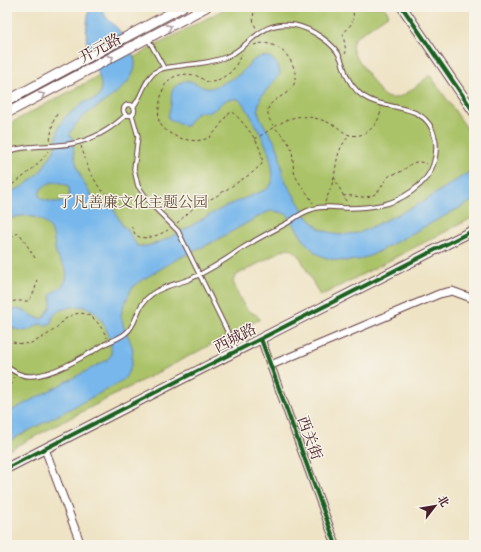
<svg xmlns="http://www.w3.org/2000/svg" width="481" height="552" viewBox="0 0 481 552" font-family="'Sorts Mill Goudy','Noto Serif SC',serif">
<rect width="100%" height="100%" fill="#f7f3e8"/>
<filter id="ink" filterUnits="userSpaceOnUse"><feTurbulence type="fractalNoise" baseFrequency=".025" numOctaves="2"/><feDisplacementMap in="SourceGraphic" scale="8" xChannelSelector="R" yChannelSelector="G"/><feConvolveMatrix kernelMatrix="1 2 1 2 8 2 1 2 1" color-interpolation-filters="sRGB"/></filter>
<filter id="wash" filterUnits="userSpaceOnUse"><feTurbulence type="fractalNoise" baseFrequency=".012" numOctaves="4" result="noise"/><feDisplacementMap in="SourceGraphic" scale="16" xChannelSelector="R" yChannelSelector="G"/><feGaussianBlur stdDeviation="0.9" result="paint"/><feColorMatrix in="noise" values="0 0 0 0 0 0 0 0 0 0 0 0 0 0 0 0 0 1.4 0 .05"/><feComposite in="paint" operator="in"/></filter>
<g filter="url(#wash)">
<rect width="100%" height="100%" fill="#eee3c5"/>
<path fill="#aac267" stroke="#7a7049" d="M228,7H384L389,14L356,37C351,43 352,47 354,54L381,93C383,95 385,97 389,98C401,101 421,82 430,75L466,127L474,141V217L320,296L299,255L293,250L287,248L235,276L233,282C237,290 240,302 247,309C251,314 255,312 260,319L7,451V125Z"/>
<path fill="#77b7eb" stroke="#606b8b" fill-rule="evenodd" d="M89,7H102C104,18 111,21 118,29C124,38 133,51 135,62C138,84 99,104 84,116C78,121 73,128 69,135L73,138C72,158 82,187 97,201C102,205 109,204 115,208L114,210L124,228L126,227L137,246C157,250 197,221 215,212C231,203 250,196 267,189L272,183C275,160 264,140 253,120C249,113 245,104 238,99C221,98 223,105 212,111C208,114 203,112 198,112L193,117L187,126H184L169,119L168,117C169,112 170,109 171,104C172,96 169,91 177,85C190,75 196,86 206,88C211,89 216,86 221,84C227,81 234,78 240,74C251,64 253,54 270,57C276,62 280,66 280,74L261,97L258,107L259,115L264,125L275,142L279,152L283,175L287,184L308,218L320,229L338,235L359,233L419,204L474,169V200L372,255L359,260L347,261L335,260L324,257L316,253L305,242L288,215L280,212L270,211L256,218L209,244L177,259L139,282L132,288L123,307L121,316L124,327L129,338L133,349L132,362L130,369L125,378L119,383L7,442V413L107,360L111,355C113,343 104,319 95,312C88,306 76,305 68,308C63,309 57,311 54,315C52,317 52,321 51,323L47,325L39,324C28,331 26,333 12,328L7,320L8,313C24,301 30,321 44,318L51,306V294C56,290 64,286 66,279C69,269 60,262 56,254C54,247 55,239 52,232C46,216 21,211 7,221V194L24,186L40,172L54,151L59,127L65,117L85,102L98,98C108,81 90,62 87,45C85,33 88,19 89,7ZM53,182L61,183L68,186C70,192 70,196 66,201L53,202L42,199L39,195C41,186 46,185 53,182Z"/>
</g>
<g filter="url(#ink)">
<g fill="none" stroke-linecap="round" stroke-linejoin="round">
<g stroke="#633c42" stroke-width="5.5">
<path id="lane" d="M148,39L164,68
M123.5 110a5.5 5.5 0 1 1 11 0a5.5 5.5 0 1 1-11 0Z
M132,115L138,136L134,169L138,186L151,204L178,231L237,351
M7,152C28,144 52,148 75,143C94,139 112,128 126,115
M7,367C15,372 22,377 32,376C55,375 88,354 107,343C114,340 122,337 127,332C138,323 135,306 152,294C163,286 177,284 190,279C208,271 224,261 241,249C256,239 273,231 289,222C296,217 304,211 313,209C324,205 337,208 349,208C360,208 371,207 381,205C401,201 427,185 433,165C436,156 437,146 435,138C426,97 380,115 357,91C346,79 346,73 341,59C335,43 310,28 294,25C259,20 252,46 226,57C213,62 198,64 185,65C175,67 164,66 155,72C144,80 142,97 133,107"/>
</g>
<g stroke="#633c42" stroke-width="9">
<path id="street" d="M261,339L336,545
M271,365L439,294L452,291L474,299
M45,449L81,545"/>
</g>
<g stroke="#633c42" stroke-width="11">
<path id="secondary" d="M402,7L474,112
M7,101L182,7
M7,113L206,7
M7,468L474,230"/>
</g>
<path stroke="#633c42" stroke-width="1" stroke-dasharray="3 3" stroke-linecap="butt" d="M255,7C253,15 252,21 256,28
M254,45C275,36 301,62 294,84C288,99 262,98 269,118C273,129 286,136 291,148C294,156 292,166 295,175C300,186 308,193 313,203
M345,54L346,52L343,34C351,25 356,20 352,7
M255,139C268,132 281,120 296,117C308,115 326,120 337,127C340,129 343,132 347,134C364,141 380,124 381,109
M50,140L53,122L57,114
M81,146L89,170L100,189L119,203
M334,177L347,203
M7,187C18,183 43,161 48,151
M343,196C353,194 363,200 373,195C381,192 382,183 388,177C391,174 396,174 400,172C411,166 412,158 427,164
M325,202C328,195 331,188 333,181C338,161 335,151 350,135
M177,223L197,205L215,197L252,173L262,164C264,145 245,125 233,112L230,113L227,115C224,120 214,134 210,137C195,146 165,137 159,121C157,115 161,91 165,85C171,74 190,71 201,78C204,80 207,83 212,82C217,81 224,77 228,74C236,69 237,61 242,54
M131,226C133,229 134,233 136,235C144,242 161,234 168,230
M7,242L10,238L18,233L20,234L35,258
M7,303L15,301H29L35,290L37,279
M7,340C15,343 23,345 31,343C39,340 49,334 55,329C59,325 62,321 67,318C86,305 99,321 107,338
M7,397L11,387L14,376"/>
<use href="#lane" stroke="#fff" stroke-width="3.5"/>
<use href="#street" stroke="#fff" stroke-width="7"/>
<use href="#secondary" stroke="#fff" stroke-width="9"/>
<g stroke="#f7f3e8" stroke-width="6">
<path id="cycleway" d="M402,7L474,112
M261,339L336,545
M7,468L474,230"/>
</g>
<use href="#cycleway" stroke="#1b5e20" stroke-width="4"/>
</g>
<defs><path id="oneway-chevron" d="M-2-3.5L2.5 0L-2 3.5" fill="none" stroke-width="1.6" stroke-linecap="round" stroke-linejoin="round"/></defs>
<g stroke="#ae9aa0">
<use href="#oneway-chevron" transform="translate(169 27) rotate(-29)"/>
<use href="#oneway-chevron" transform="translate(111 58) rotate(-28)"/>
<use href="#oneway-chevron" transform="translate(42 95) rotate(-28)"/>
</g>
</g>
<g text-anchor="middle" stroke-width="3" stroke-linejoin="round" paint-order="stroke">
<g font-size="15" fill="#4a1f2b" stroke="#f7f3e8">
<text transform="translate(100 48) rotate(-28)" y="5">开元路</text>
<text transform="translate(235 338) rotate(-27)" y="5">西城路</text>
<text transform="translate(310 438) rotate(70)" y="5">西关街</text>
</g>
<g font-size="15" fill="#67503d" stroke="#f7f3e8">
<text x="133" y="207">了凡善廉文化主题公园</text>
</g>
</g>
<rect width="481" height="552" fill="none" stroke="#f7f3e8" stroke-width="24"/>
<g transform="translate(435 506) rotate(59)" stroke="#f7f3e8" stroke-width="3" paint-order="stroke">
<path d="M0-3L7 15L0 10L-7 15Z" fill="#4a1f2b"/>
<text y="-6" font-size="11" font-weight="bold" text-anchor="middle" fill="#4a1f2b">北</text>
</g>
</svg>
